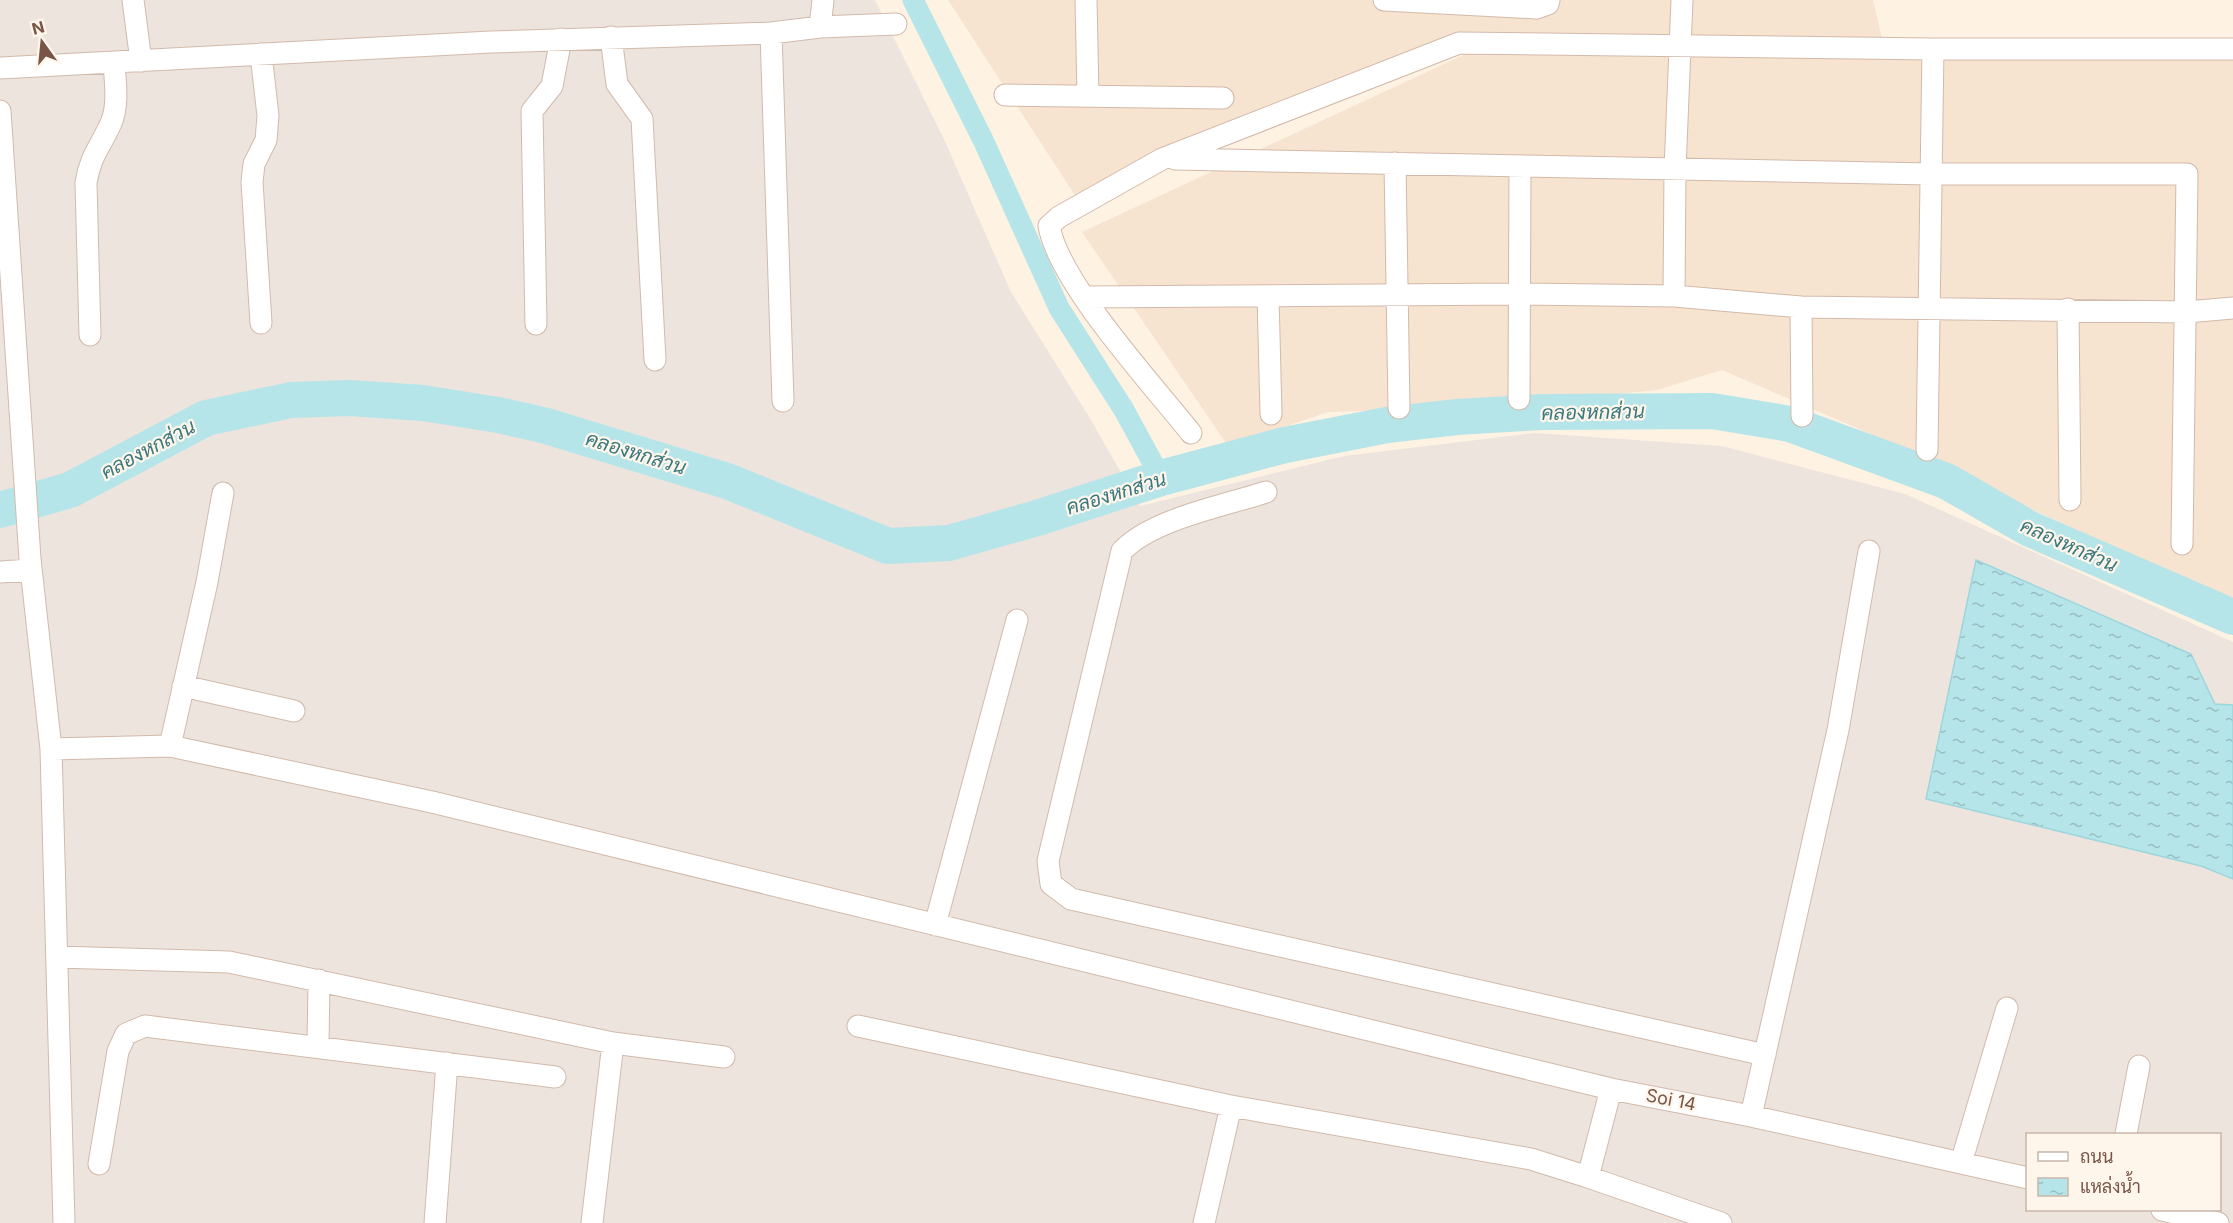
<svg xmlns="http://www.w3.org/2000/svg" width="2233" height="1223" viewBox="0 0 2233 1223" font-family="Inter,Sarabun,sans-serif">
<defs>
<pattern id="water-ripples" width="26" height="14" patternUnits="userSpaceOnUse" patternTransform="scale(1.5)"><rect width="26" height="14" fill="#b6e5e9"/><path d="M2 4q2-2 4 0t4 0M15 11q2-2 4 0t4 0" fill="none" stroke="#99bcbf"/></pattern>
</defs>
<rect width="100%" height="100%" fill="#fef2e3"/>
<path fill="#f6e3d0" d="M948,0H1873L1883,43L1497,34L1078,200Z
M1498,39L2233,47V600L2199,587L1857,428L1722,370L1657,390L1485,407L1328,412L1228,446L1082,232Z"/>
<path fill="#ede4de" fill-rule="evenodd" d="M0,0H875L943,137L1011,292L1091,420L1140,506L1344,456L1535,433L1722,446L1905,494L2233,642V1223H0ZM2028,1134H2220V1210H2028Z"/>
<path fill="url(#water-ripples)" stroke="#9bd6dc" stroke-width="1.5" d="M1976,560L2191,654L2215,704L2233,705V879L2201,866L1926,799Z"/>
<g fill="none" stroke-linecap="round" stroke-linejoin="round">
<path stroke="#b6e5e9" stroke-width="21" d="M913,0L984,142L1059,308L1124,410L1161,478"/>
<path stroke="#b6e5e9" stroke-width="36" d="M0,510L70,490L206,418L291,400L350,398L423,403L498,415L543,425L727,481L888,546L949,543L1037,518L1161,478L1285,445L1387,425L1457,417L1542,412L1712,411L1790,424L1946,481L2030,529L2233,617"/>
<g stroke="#d2baab" stroke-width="23">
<path id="minor" d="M133,0L141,61
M1086,0L1088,96
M1384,0L1537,8L1548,4L1549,0
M820,27L823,0
M771,33L783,401
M611,37L617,84L642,119L655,360
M261,54L268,116L266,140L254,164L252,182L261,323
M0,68L491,42L771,33L820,27L896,24
M1005,95L1223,98
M0,111L30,559L51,749L64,1223
M1175,159L1930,174H2187L2182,544
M1395,163L1399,408
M1268,296L1271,414
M1674,296L1675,169L1682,0
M1084,297L1520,294L1674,296L1801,307L2187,312L2233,308
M1801,307L1802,416
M2068,309L2070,500
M536,324L532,111L552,86L561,39
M90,335L86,183C90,156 101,146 111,123C119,105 115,81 114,62
M1519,399L1520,166
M1191,433C1153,385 1059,283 1049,226L1059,217L1162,159L1459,43L1933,49H2233
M1927,450L1933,49
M1266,492C1224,506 1152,519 1122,551L1048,861L1051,884L1071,899L1765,1055
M0,572L31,570
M183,686L294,711
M170,746L207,582L223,493
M51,749L170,746L432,802L1611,1089L1751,1116L2028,1178
M935,925L1017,620
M57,957L229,962L613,1043L592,1223
M858,1026L1231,1106L1531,1159L1588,1177L1611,1089
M613,1043L724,1057
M318,1046L319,980
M1751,1116L1838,730L1869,551
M2126,1134L2139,1066
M1961,1163L2007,1008
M99,1164L118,1051L126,1034L145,1026L555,1077
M1588,1177L1721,1223
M2162,1210L2218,1223
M435,1223L447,1063
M1204,1223L1231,1106"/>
</g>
<use href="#minor" stroke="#fff" stroke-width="21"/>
</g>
<g text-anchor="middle" stroke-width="4.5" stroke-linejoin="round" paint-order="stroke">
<g font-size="18" fill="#785547" stroke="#fff6eb">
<text transform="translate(1671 1100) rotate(11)" y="6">Soi 14</text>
</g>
<g font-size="20" font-style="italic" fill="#39787e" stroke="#fff6eb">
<text transform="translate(1593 412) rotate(-1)" y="7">คลองหกส่วน</text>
<text transform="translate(148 449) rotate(-28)" y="7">คลองหกส่วน</text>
<text transform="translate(636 453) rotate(17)" y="7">คลองหกส่วน</text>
<text transform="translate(1116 493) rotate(-17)" y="7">คลองหกส่วน</text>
<text transform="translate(2069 545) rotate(24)" y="7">คลองหกส่วน</text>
</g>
</g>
<rect x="2026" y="1133" width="195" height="78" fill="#fff6eb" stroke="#c9b6a9" stroke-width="1.5"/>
<rect x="2038" y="1152" width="30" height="9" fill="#ffffff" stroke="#c9b6a9" stroke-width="1.5"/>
<text x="2080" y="1163" font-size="18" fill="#785547">ถนน</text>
<rect x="2038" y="1178" width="30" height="18" fill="url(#water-ripples)" stroke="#c9b6a9" stroke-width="1.5"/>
<text x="2080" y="1193" font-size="18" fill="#785547">แหล่งน้ำ</text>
<g transform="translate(42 42) rotate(345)" stroke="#fff6eb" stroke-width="4.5" paint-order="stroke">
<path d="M0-4.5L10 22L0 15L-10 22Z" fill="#785547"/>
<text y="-9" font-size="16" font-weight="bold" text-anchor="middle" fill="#785547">N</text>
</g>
</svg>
